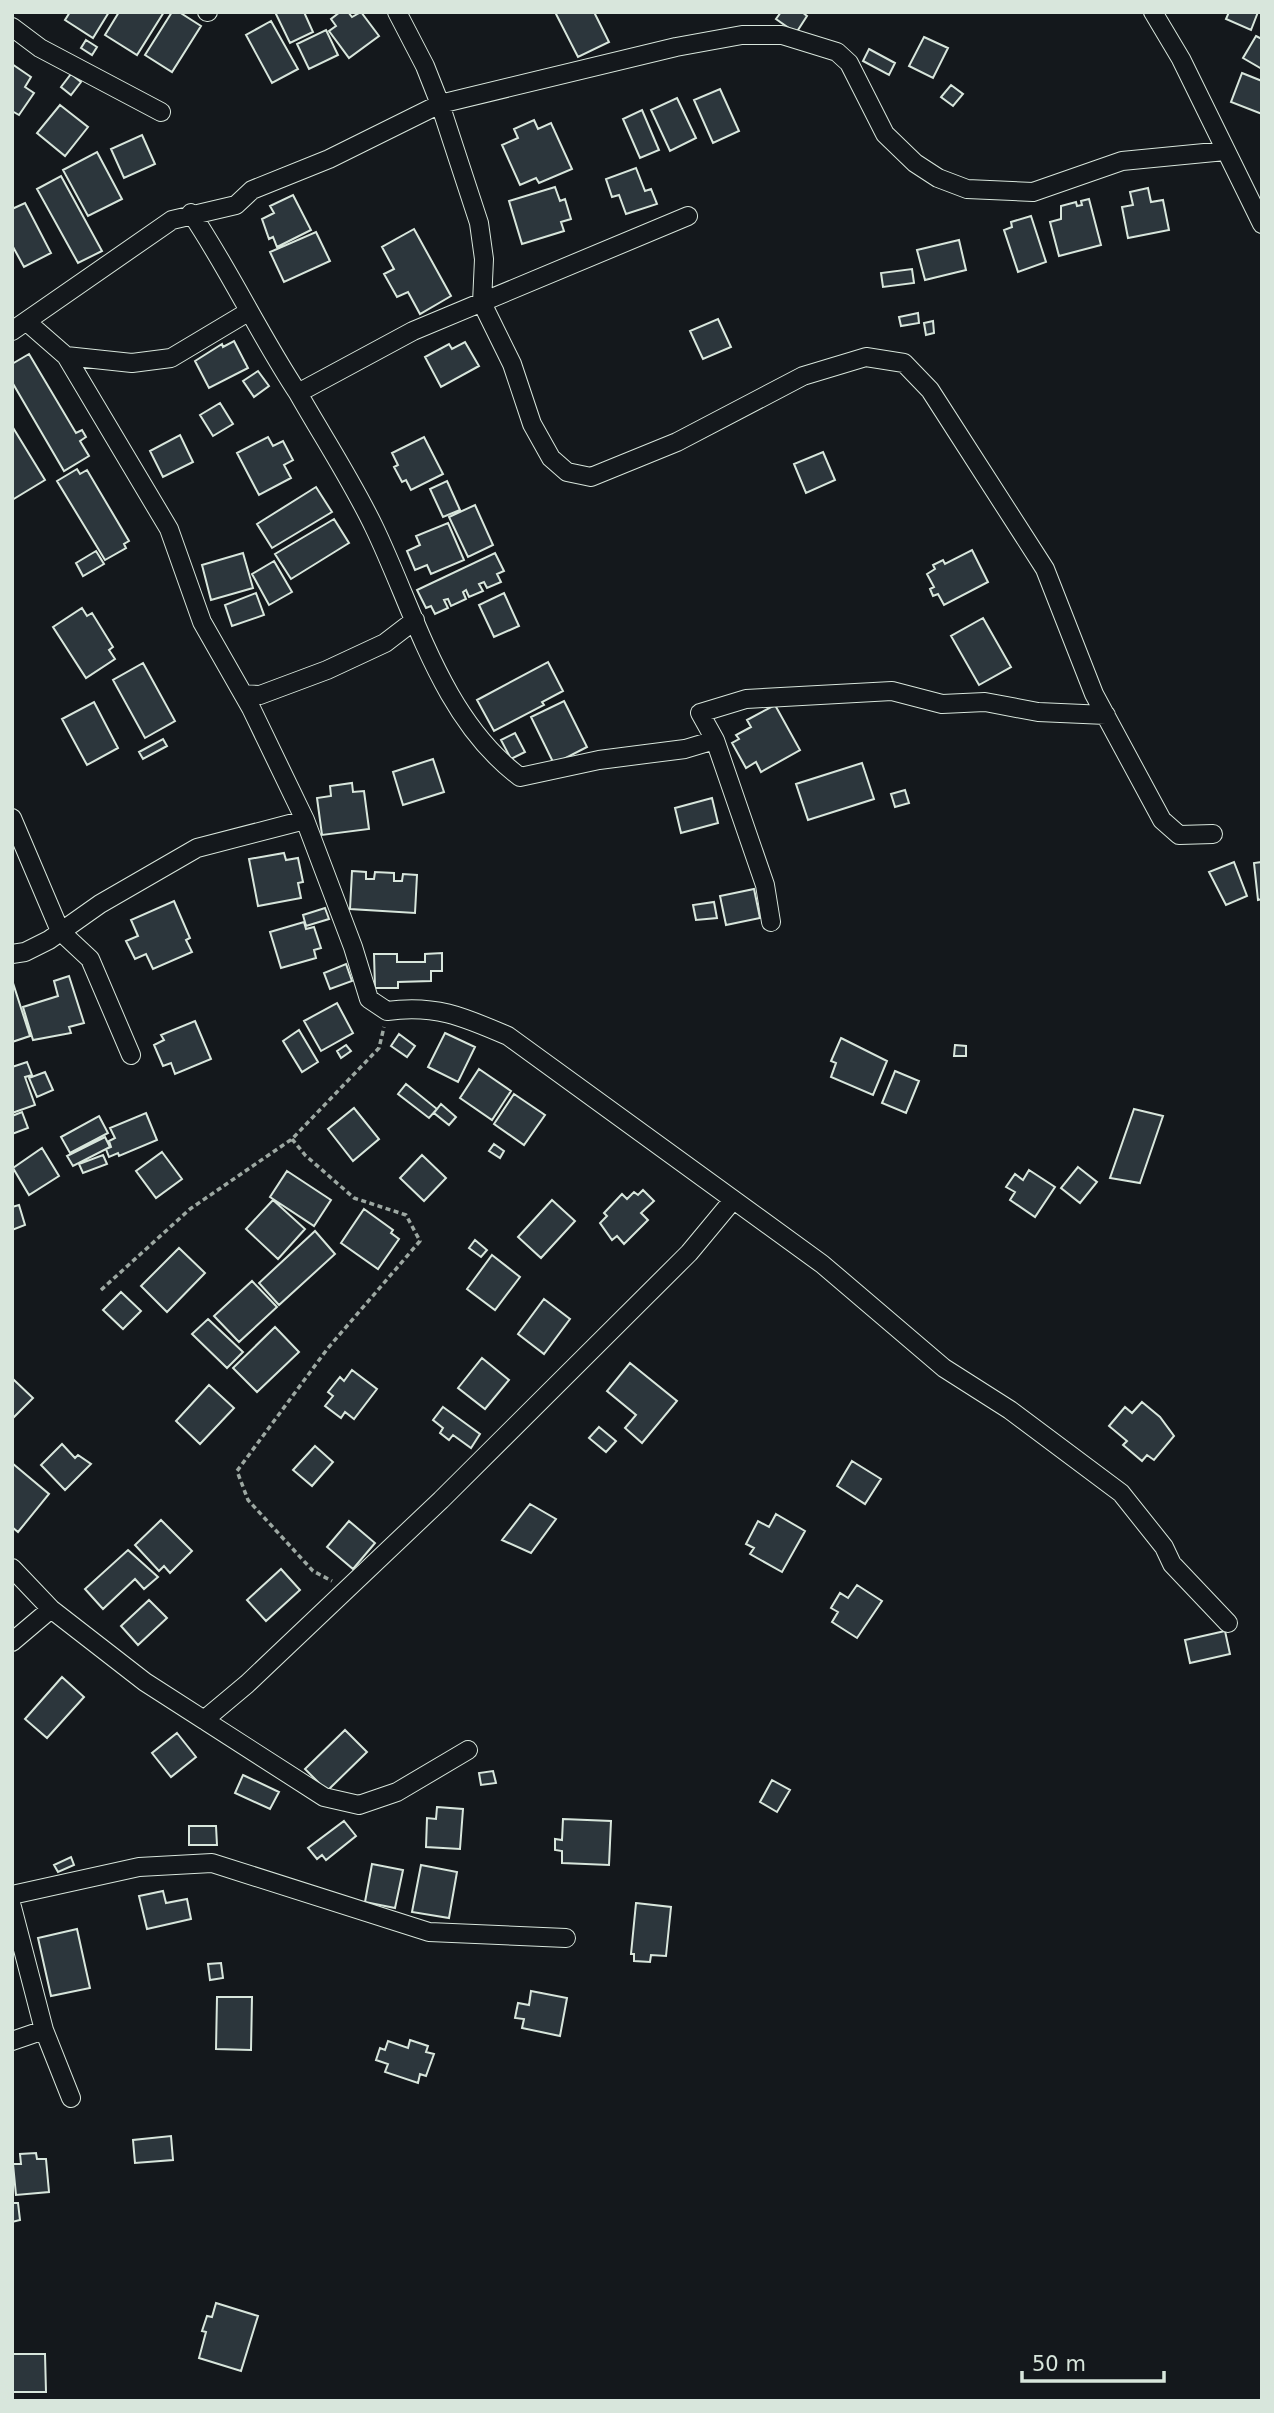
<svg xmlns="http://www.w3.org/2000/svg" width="1274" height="2413" viewBox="0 0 1274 2413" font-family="'DejaVu Sans',sans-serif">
<rect width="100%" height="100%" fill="#14181c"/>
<path fill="#2c363c" stroke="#d8e6dc" stroke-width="2" d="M70,12H109L93,38L65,20Z
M119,12H164L137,55L105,35Z
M172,12H179L201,26L172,72L145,55Z
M275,12H304L313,32L290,43Z
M340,12H348L352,17L361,12L379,36L349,58L329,31L336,26L331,19Z
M555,12H594L609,42L578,57Z
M781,12H802L807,16L796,33L776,19Z
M1229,12H1258L1251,30L1226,19Z
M271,21L298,69L272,83L246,35Z
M326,30L338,55L309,69L297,44Z
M1256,36L1262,39V69L1243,58Z
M924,37L948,48L933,78L909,66Z
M86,40L97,47L92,55L81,48Z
M869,49L895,63L889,75L863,61Z
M12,64L31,77L25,87L34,93L19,115L12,111Z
M1242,73L1262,81V114L1231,102Z
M71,74L81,82L71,95L61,87Z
M951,85L963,94L953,106L941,97Z
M720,89L739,131L713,143L694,100Z
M677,98L696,138L670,151L651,110Z
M60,105L88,127L65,156L37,133Z
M642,110L659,150L640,158L623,119Z
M534,120L538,129L551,123L572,169L539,183L536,178L520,185L502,145L518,138L514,129Z
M142,135L155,164L124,178L111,149Z
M97,152L122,199L88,216L63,170Z
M636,168L645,191L651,189L657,204L626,214L619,195L612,197L606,179Z
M61,176L102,251L78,263L37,189Z
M555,187L560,201L565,199L571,219L561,222L564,231L522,244L509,201Z
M1148,188L1151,202L1163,200L1169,230L1128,238L1122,207L1133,205L1130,192Z
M293,195L311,230L277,247L273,237L269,239L262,219L274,213L270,206Z
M1089,199L1101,245L1059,256L1050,222L1061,219V206L1076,202L1077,206L1082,205L1081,201Z
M25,203L51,253L24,267L12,245V209Z
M1031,216L1046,262L1018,272L1004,230L1012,227L1011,222Z
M414,229L451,296L420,314L408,292L397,297L384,274L394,269L382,247Z
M316,232L330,261L284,282L270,252Z
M959,240L966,270L925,280L917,250Z
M912,269L914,283L883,287L881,273Z
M918,313L919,323L901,326L899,317Z
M718,319L731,347L703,359L690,331Z
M933,321L934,333L926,335L924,323Z
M234,341L248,368L209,388L195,361L222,344L223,347Z
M465,342L479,366L441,387L425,357L449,344L452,349Z
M29,354L76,433L82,430L86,437L80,441L89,456L64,471L12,382V364Z
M258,371L269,386L254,397L243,381Z
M220,403L233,424L213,436L200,415Z
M12,426L45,480L12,500Z
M180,435L193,462L163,477L150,451Z
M268,437L273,446L283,441L293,460L284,465L291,478L259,495L237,453Z
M424,437L443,474L411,490L406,480L402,482L394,467L398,465L392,453Z
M823,452L835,480L806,493L794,464Z
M77,469L80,474L87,470L129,541L124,544L126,548L105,560L57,481Z
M447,481L460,510L443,517L430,489Z
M316,487L332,512L272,548L257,524Z
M475,505L493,545L468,557L449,517Z
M334,519L349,543L291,579L275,554Z
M448,523L464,560L431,574L427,565L415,570L407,551L420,545L416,536Z
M972,550L988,582L944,605L938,594L933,596L930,589L934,587L927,574L935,569L933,565L943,560L945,564Z
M96,551L104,564L83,576L76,563Z
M243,553L253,588L211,600L202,565Z
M495,553L504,571L497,574L501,582L487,588L484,582L479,584L483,591L469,597L466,590L463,592L466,599L451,606L448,599L444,600L448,608L435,614L431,606L426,608L417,590Z
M274,561L292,592L269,605L252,574Z
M256,593L264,615L232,626L225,605Z
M504,593L519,626L494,637L479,605Z
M82,608L87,616L92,613L113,647L109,650L115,659L86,678L53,627Z
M983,618L1011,667L979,685L951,636Z
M548,662L563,691L542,702L544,705L494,731L477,700Z
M143,663L175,721L145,738L113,680Z
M564,701L587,747L554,764L531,717Z
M94,702L118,748L87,765L62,719Z
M775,705L800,750L761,772L756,762L746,768L732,743L739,739L736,735L751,727L747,720Z
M515,733L525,752L511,759L501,740Z
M163,739L167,746L143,759L139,752Z
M433,759L444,792L403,805L393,772Z
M862,763L874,799L808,820L796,784Z
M352,783L353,792L364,791L369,829L322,835L317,798L331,796L330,786Z
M905,790L909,803L895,807L891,794Z
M712,798L718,823L681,833L675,808Z
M284,853L286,860L298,858L303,882L298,883L301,898L258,906L249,859Z
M1234,862L1247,896L1226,905L1209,872Z
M1262,862V899L1258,900L1254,863Z
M352,871L366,872V879H374L375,872L394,873V881H402L403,874L417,875L415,913L350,909Z
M754,889L760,918L726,925L720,896Z
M174,901L190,938L186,940L192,952L153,969L146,954L135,959L126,941L138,936L131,920Z
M714,902L717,918L696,920L693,905Z
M325,908L329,919L306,926L303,915Z
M304,922L306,929L314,927L321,948L314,950L316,958L281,968L270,932Z
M442,953V971H431V981L398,982V988H375L374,954H397V962H425V954Z
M346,964L352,981L330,989L324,973Z
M69,976L84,1023L69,1027L71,1033L33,1040L23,1007L58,996L54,981Z
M13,983L30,1036L12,1042V984Z
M337,1003L353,1033L321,1051L304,1021Z
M195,1021L211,1059L175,1074L171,1063L163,1066L154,1045L164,1040L161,1035Z
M299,1030L318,1062L302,1072L283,1041Z
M445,1033L475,1047L458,1082L428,1067Z
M399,1034L415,1046L407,1057L391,1046Z
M841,1038L887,1061L873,1095L831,1077L836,1063L831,1061Z
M346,1045L351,1051L341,1058L337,1051Z
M955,1045L966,1046V1056H954Z
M27,1062L32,1075L25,1077L35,1105L12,1113V1067Z
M479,1069L511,1091L492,1120L460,1098Z
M895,1071L919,1081L906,1113L882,1103Z
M45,1072L53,1090L37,1097L29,1078Z
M406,1084L437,1109L429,1118L398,1094Z
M514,1094L545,1115L524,1145L494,1124Z
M441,1104L456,1117L449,1125L434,1113Z
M354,1108L379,1139L353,1161L328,1129Z
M1134,1109L1163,1116L1140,1183L1110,1178Z
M22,1112L28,1128L12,1134V1116Z
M146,1113L157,1140L119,1156L118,1153L109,1157L106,1149L111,1147L109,1141L115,1138L110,1128Z
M99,1116L108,1133L70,1153L61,1137Z
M105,1137L110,1147L73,1166L67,1156Z
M494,1144L504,1151L500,1158L489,1151Z
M42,1148L59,1176L29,1195L13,1168Z
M162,1152L182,1179L156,1198L136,1171Z
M103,1155L107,1164L83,1173L79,1164Z
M422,1155L446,1178L424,1201L400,1178Z
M1078,1167L1097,1182L1080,1203L1061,1188Z
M1029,1170L1055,1187L1035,1217L1010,1200L1015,1192L1006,1187L1015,1174L1023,1180Z
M287,1171L331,1200L314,1226L270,1197Z
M643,1190L654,1201L641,1213L648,1220L624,1244L617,1236L612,1240L600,1223L607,1216L604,1213L622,1194L627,1199L634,1192L638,1195Z
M273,1200L305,1229L278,1259L246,1229Z
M552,1200L575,1221L541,1258L518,1237Z
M19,1205L25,1225L12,1230V1207Z
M364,1209L393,1230L391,1233L399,1239L378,1269L341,1243Z
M315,1231L335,1254L279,1305L259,1283Z
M475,1240L487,1250L481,1257L469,1248Z
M179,1248L205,1273L167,1312L141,1286Z
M492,1255L520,1277L495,1310L467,1289Z
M252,1281L277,1307L239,1342L214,1316Z
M121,1292L141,1311L123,1329L103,1310Z
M544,1299L570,1319L544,1354L518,1334Z
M208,1319L243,1352L227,1368L192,1334Z
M275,1327L299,1352L257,1392L233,1368Z
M482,1358L509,1380L485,1409L458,1388Z
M630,1363L677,1401L642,1443L625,1428L636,1415L607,1391Z
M352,1370L377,1389L354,1419L345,1412L341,1418L325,1406L333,1396L328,1392L340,1377L344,1381Z
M14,1380L33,1398L12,1419V1382Z
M209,1385L234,1408L200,1444L176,1421Z
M1142,1402L1160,1417L1174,1436L1154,1460L1147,1455L1142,1461L1123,1445L1127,1441L1109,1426L1125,1407L1132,1413Z
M443,1407L480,1434L471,1448L453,1435L449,1440L440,1433L443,1428L433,1420Z
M599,1427L616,1441L606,1452L589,1438Z
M62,1444L75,1458L78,1455L91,1464L65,1490L41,1465Z
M315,1446L333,1462L312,1486L293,1470Z
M852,1461L881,1479L865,1504L837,1486Z
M12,1463L49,1494L18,1532L12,1527Z
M530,1504L556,1519L531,1553L502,1540Z
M776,1514L805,1531L782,1572L750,1554L754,1548L746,1544L758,1521L769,1527Z
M161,1520L192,1551L170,1573L164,1566L159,1571L135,1545Z
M349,1521L375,1543L353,1569L327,1547Z
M128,1550L158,1577L144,1589L135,1579L103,1609L85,1589Z
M281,1569L300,1590L266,1621L247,1600Z
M857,1585L882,1601L857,1638L832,1622L838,1612L831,1608L840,1593L848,1598Z
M149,1600L167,1618L138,1645L121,1626Z
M1225,1631L1230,1654L1190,1663L1185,1640Z
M62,1677L84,1697L47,1738L25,1719Z
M345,1730L367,1752L327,1791L305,1769Z
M177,1733L196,1757L171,1777L152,1753Z
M493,1771L496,1783L481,1785L479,1773Z
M243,1775L279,1792L270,1809L235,1793Z
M772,1780L790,1790L777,1812L760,1802Z
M437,1807L463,1809L460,1849L426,1847L427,1818L436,1819Z
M563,1819L611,1821L609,1865L562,1863V1851L555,1850V1839L562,1840Z
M344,1821L356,1836L326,1860L322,1855L317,1859L308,1848Z
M189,1826H216L217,1845H189Z
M71,1857L74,1865L58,1872L54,1865Z
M372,1864L403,1870L395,1908L365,1902Z
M421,1865L457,1872L449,1918L412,1912Z
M163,1891L166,1903L187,1899L191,1919L147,1929L139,1896Z
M636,1903L671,1907L666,1956L651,1955L650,1962L634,1961V1954H631Z
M77,1929L90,1988L51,1996L38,1938Z
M221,1963L223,1978L210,1980L208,1964Z
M531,1991L567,1998L560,2036L522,2028L524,2019L515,2018L518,2003L529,2005Z
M217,1997H252L251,2050L216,2049Z
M410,2040L428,2046L426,2052L434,2054L426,2076L420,2074L418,2083L385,2072L388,2064L376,2060L380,2048L385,2050L388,2041L408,2048Z
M171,2136L173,2160L135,2163L133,2140Z
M36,2153L37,2159H46L49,2192L16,2195L13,2164H21L20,2154Z
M12,2203H18L20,2220L12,2222Z
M216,2303L258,2316L241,2371L199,2358L206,2332L202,2331L207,2316L212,2317Z
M12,2354H45L46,2392H12Z"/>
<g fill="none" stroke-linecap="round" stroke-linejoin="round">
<g stroke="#d8e6dc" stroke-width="20">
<path id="street" d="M207,12H208
M397,12L425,66L440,104L479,223L484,259L482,303L512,364L532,424L551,458L567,472L591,477L677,442L803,376L866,357L904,363L930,390L1045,569L1094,694L1162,820L1179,835L1213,834
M1153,12L1181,59L1262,224
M12,27L40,48L161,112
M191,213C230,271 259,334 298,393
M688,216L413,331L298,393C323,437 352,481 374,527C415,612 441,718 520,777L599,760L685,749L715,740L765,885L771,922
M27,322L66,356L169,529L202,622L251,708L305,820L353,947L369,999L387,1011C435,1004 464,1017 508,1036L822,1264L944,1368L1010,1410L1121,1493L1164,1547L1172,1564L1228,1623
M12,331L172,220L236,205L252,190L329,159L440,104L676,47L742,35H782L837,52L849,63L885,134L915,163L938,178L967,189L1033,192L1122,161L1225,151
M66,356L132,363L171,358L248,312
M243,694L260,695L327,670L385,643L415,620
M715,740L700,713L746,699L892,691L942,704L985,702L1038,712L1106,715
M12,818L60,931L90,959L131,1055
M12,954L25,952L49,940L100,904L197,848L305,820
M12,1568L51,1609L145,1682L324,1797L359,1805L397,1792L468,1750
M12,1642L51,1609
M204,1720L247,1684L441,1500L689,1253L733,1200
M12,1895L139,1867L212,1863L429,1932L566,1938
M12,1907L44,2030L71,2098
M12,2041L44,2030"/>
</g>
<path stroke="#9da8a2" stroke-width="3.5" stroke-dasharray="5 3.5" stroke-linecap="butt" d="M292,1139L305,1155L354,1198L406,1215L420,1241L328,1348L237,1471L248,1500L313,1571L332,1581
M101,1290L190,1209L292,1139L379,1048L384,1027"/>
<use href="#street" stroke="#14181c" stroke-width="18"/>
</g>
<rect width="1274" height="2413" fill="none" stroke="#d8e6dc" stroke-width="28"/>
<path d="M1022 2371v10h142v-10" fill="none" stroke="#d8e6dc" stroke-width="3.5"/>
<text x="1032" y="2371" font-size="21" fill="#d8e6dc" stroke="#14181c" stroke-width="5" paint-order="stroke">50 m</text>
</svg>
